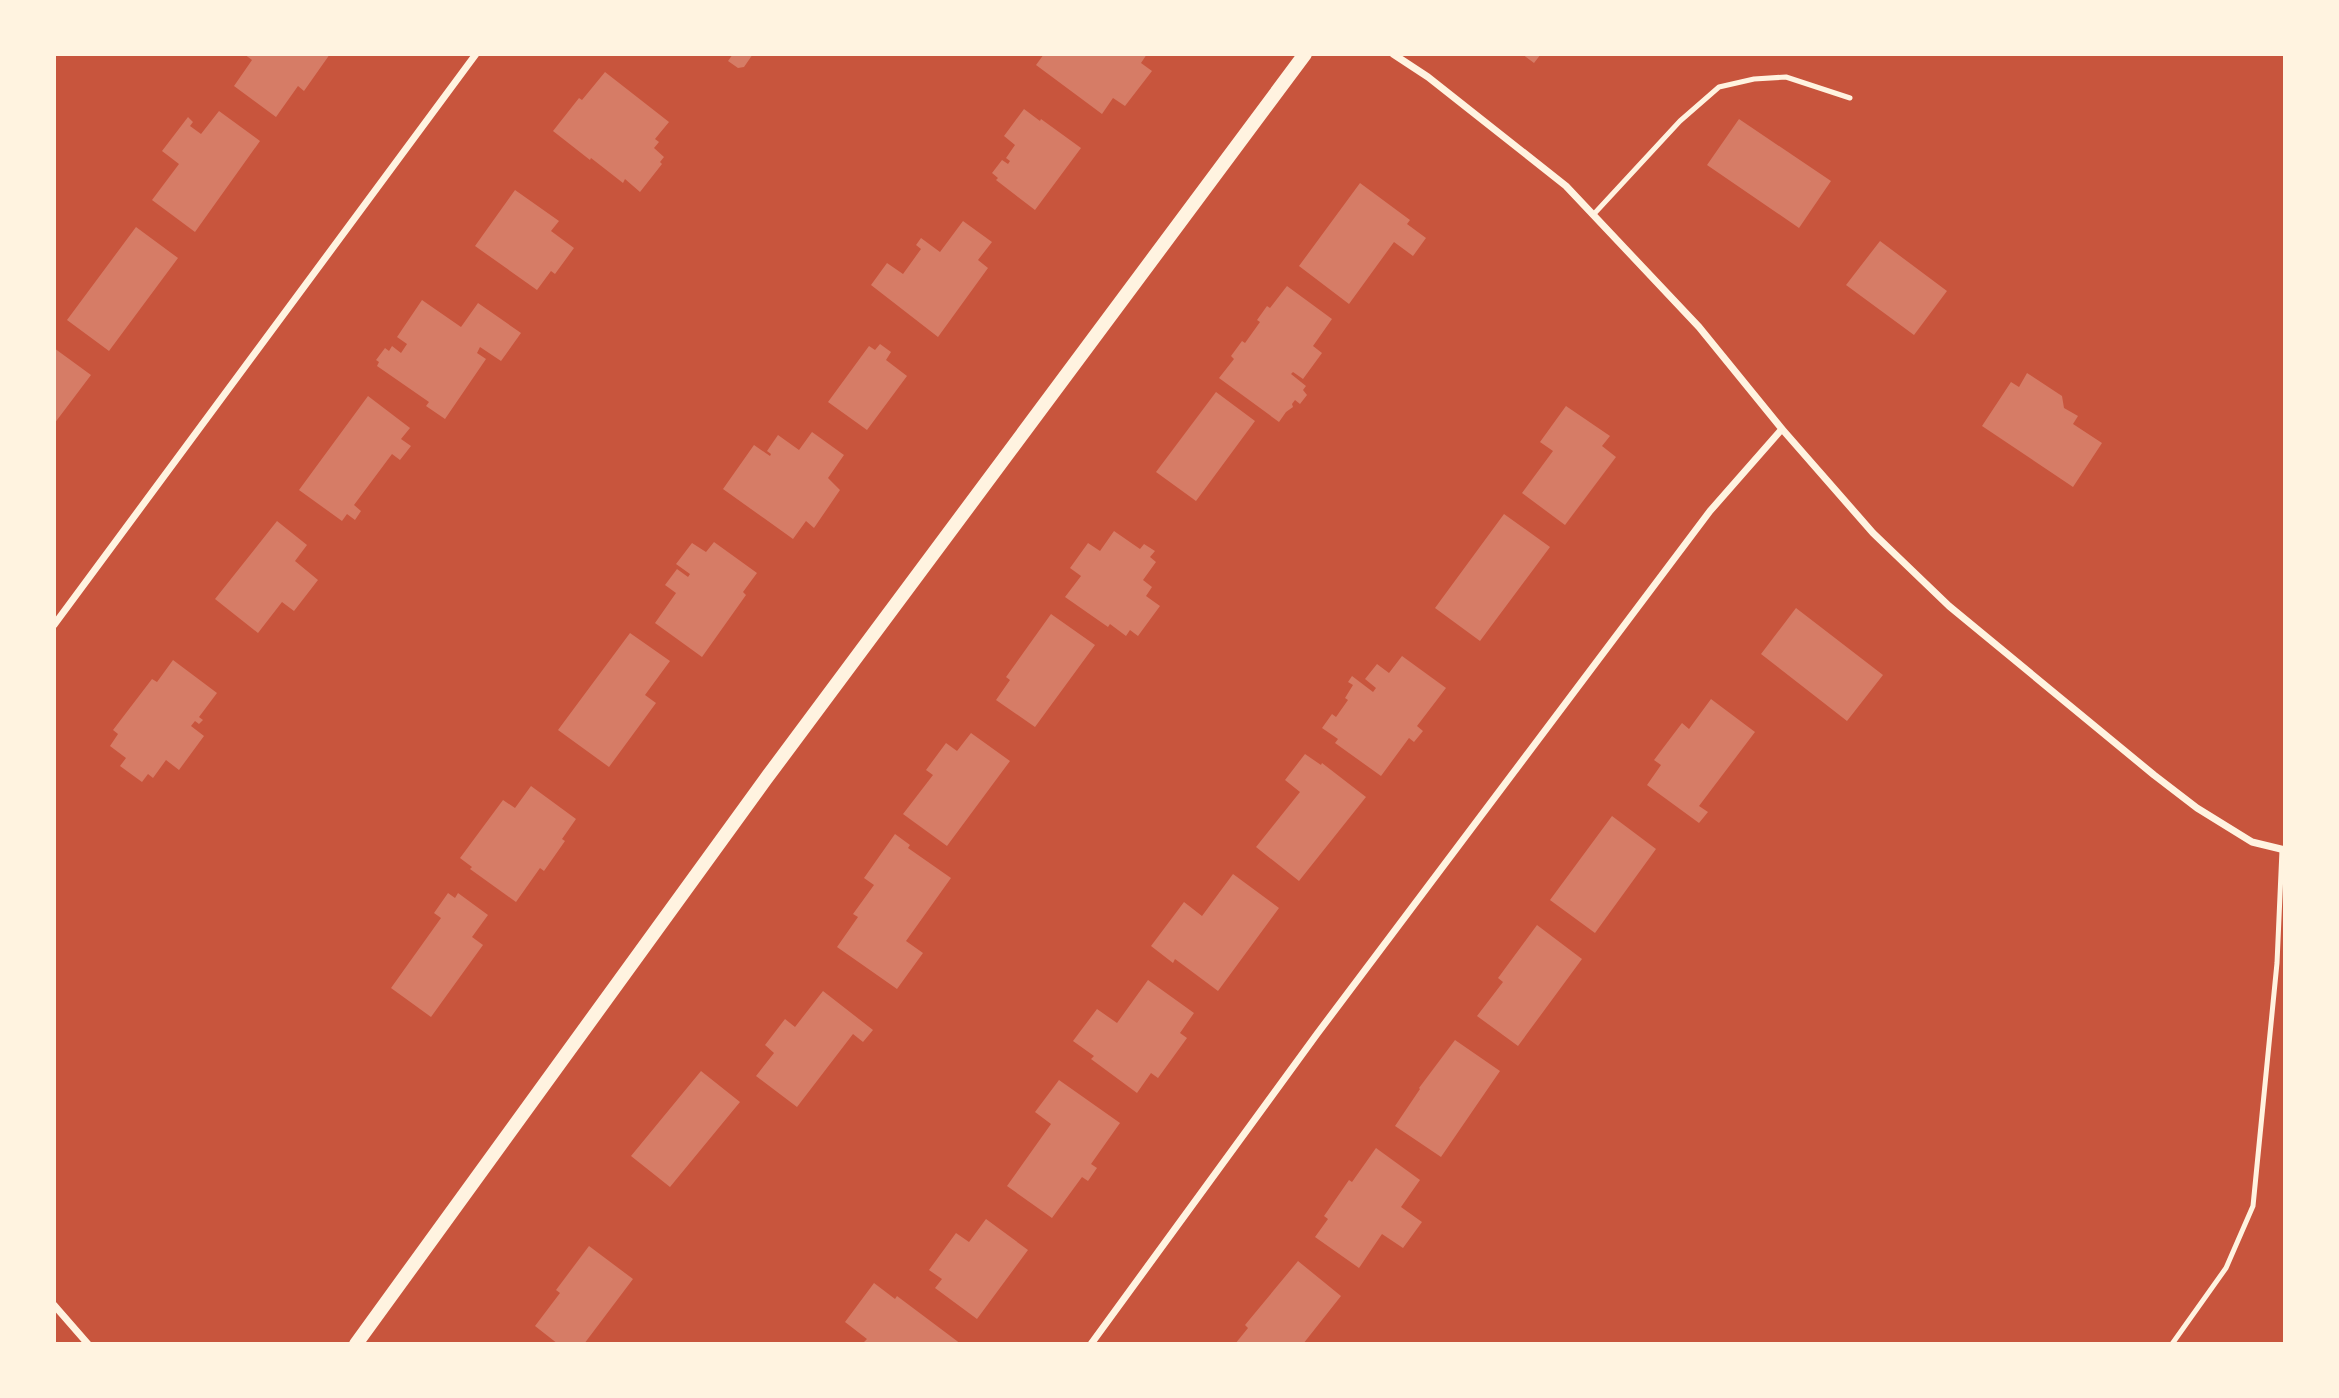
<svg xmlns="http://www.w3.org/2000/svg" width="2339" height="1398" viewBox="0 0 2339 1398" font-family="'Sofia Sans Condensed',sans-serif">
<rect width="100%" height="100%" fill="#c8553d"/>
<path fill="#d67c66" d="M244,54H330L304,91L298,86L276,117L234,86L252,60Z
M733,54H753L744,67L738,68L728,61Z
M1044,54H1147L1141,63L1152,71L1125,106L1113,98L1102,114L1036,65Z
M1522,54H1541L1534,63Z
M605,72L669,122L655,139L659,142L654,148L664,157L660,162L662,164L640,192L625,179L623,183L591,158L590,160L553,131L579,98L582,100Z
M1024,109L1040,121L1041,119L1081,148L1035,210L996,180L998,178L992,173L1002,160L1008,164L1010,161L1006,158L1015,145L1004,136Z
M219,111L260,141L195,232L152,200L179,164L162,151L188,117L193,122L190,126L201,134Z
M1739,119L1831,181L1799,228L1707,165Z
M1360,183L1410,220L1407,224L1426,238L1413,256L1394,242L1349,304L1299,266Z
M515,190L559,221L551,231L574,248L555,274L551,271L537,290L475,246Z
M963,221L992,242L978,260L988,268L938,337L871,285L887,263L903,274L921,249L916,245L921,238L940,252Z
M136,227L178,258L109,351L67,320Z
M1880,241L1947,291L1914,335L1846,285Z
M1287,286L1332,319L1313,346L1322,353L1303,379L1293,372L1291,374L1306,386L1303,390L1307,395L1300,404L1295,400L1292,404L1293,407L1286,412L1279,422L1219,378L1234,359L1231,356L1242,341L1245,343L1260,322L1257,320L1267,306L1270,308Z
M422,300L461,327L478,303L521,333L501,361L480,347L477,353L486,359L445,419L426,406L429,402L377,366L379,362L376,360L385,348L389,351L392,346L401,353L407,344L397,337Z
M880,344L891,352L886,360L907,376L867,430L828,402L869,346L875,350Z
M54,348L91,375L54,424Z
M2027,373L2062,396L2064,408L2078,416L2073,424L2102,443L2073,487L1982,426L2011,382L2019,387Z
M1216,392L1255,421L1196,501L1156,472Z
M368,396L410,428L401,439L411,446L400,460L392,454L354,505L361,511L355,520L347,514L342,521L299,490Z
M1566,406L1610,436L1602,446L1616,457L1565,525L1522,493L1553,451L1540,442Z
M812,432L844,455L828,478L840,490L814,528L806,521L793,539L723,489L754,445L770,456L771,454L767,451L778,435L799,450Z
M1504,514L1550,547L1480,641L1435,608Z
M277,521L307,545L295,561L318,580L294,611L282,602L258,633L215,599Z
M1114,531L1140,549L1144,544L1155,551L1150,557L1156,562L1143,580L1152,587L1146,596L1160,606L1138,636L1130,630L1126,636L1110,624L1108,627L1065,597L1081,576L1070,568L1088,543L1100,551Z
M714,542L757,573L743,592L746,595L702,657L655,623L676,593L665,585L677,569L688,577L690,574L676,564L692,543L706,552Z
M1796,608L1883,675L1847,721L1761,654Z
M1051,614L1095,645L1035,727L996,700L1010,680L1006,677Z
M630,633L670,661L645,695L656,703L609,767L558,730Z
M1402,656L1446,688L1417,726L1423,731L1414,742L1409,738L1381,776L1335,743L1338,739L1322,728L1332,714L1336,717L1348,700L1345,698L1353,685L1348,682L1352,676L1373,692L1376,688L1365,679L1377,664L1389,673Z
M173,660L217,693L199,717L203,720L199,724L195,721L191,726L204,736L179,770L166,760L153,778L148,774L142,782L120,766L126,758L110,746L118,734L113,730L152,679L157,682Z
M1711,699L1755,732L1699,806L1708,812L1699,823L1647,785L1661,765L1654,760L1682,723L1689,729Z
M971,733L1010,761L947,846L903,814L933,775L926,770L946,743L957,751Z
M1305,754L1321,765L1322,763L1366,797L1299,881L1256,847L1300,792L1285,780Z
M531,786L576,819L562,839L565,841L544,871L540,868L516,902L470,869L472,867L460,858L503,800L515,808Z
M1612,816L1656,849L1595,933L1550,900Z
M895,834L910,845L908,848L951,878L906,941L923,953L897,989L837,947L858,917L853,914L874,885L864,878Z
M1233,874L1279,908L1218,991L1175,959L1173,963L1151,946L1184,902L1202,916Z
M448,893L455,898L458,893L488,915L472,937L483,945L431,1017L391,988L441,918L434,913Z
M1537,925L1582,959L1518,1046L1477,1016L1503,982L1498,978Z
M1148,980L1194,1013L1180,1033L1187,1038L1158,1078L1151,1073L1137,1093L1091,1059L1094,1056L1073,1041L1097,1009L1117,1023Z
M823,991L873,1030L863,1042L853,1034L797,1107L756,1076L774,1053L765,1045L785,1019L795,1027Z
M1455,1040L1500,1071L1441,1157L1395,1126L1420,1089L1419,1088Z
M701,1071L740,1102L670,1187L631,1156Z
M1059,1080L1120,1123L1091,1164L1097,1168L1088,1181L1082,1177L1052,1218L1007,1186L1051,1124L1035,1112Z
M1376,1148L1420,1180L1401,1207L1422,1222L1403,1248L1382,1234L1359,1268L1315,1237L1328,1219L1324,1216L1349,1180L1352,1182Z
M986,1219L1028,1250L977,1319L935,1288L942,1279L929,1270L956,1233L969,1242Z
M589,1246L633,1279L584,1344H558L535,1326L560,1293L556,1290Z
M1298,1261L1341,1296L1303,1344H1235L1248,1328L1245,1325Z
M874,1283L895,1299L897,1296L961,1344H866L864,1342L867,1339L845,1322Z"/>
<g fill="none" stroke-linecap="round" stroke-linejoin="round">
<path stroke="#fff3e0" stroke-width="5" d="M1593,215L1680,121L1719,87L1754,79L1786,77L1850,98
M2172,1344L2226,1268L2253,1206L2277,963L2282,850"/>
<path stroke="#fff3e0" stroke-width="7" d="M1393,54L1428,77L1566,186L1699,327L1782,429L1873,533L1949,606L2154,775L2197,808L2252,842L2285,850
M54,625L476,54
M54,1305L88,1344
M1091,1344L1317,1034L1710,511L1782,429"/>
<path stroke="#fff3e0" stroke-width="14" d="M356,1344L765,780L1305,54"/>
</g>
<rect width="2339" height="1398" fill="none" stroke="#fff3e0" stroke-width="112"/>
</svg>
